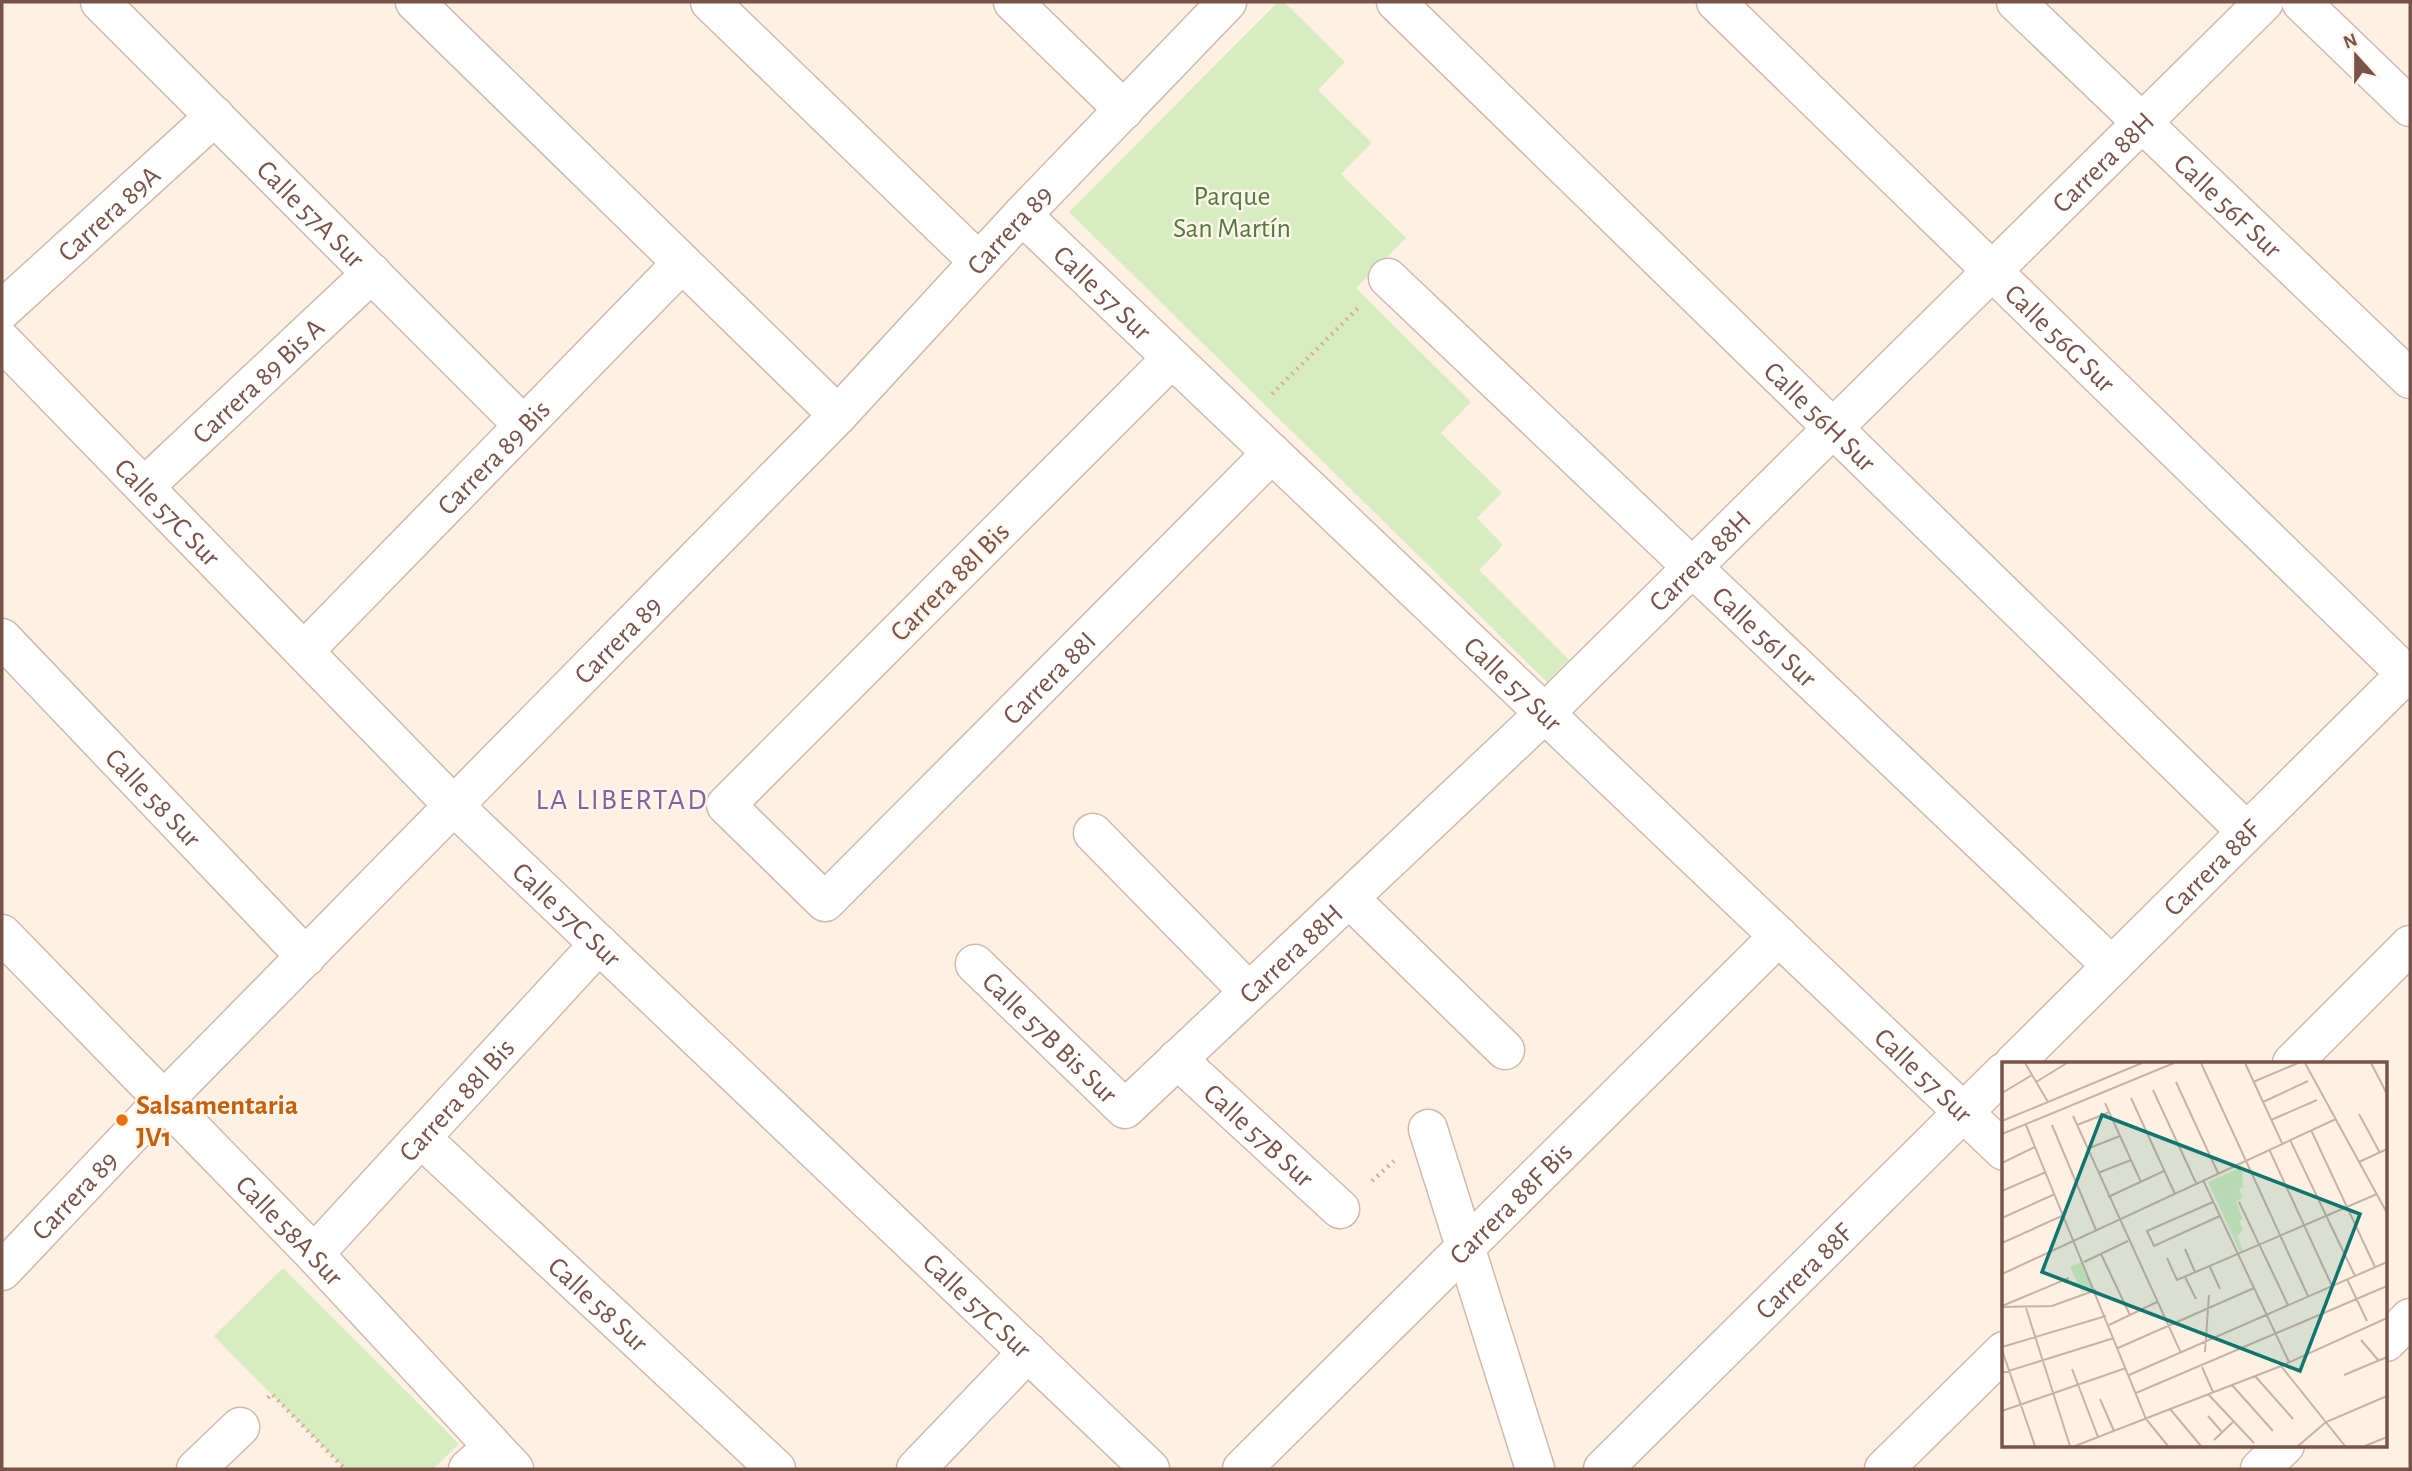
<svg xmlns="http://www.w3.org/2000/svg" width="2412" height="1471" viewBox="0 0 2412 1471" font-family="'Alegreya Sans',sans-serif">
<rect width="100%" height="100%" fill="#fef1e4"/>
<path fill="#d7edc1" d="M1278,2H1288L1286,4L1345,62L1318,90L1372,143L1341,174L1406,238L1356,288L1471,402L1441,433L1502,493L1477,518L1503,545L1479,570L1569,660L1547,682L1069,212Z
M283,1268L459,1444L433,1469H345L214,1336Z"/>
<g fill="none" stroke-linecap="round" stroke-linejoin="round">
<g stroke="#d3b9ab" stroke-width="41">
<g id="minor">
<path id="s1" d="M100,2L523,425"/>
<path d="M415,2L838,415"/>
<path d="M710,2L979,262"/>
<path d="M1013,2L1124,110"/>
<path id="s2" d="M1396,2L2246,831"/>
<path id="s3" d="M1716,2L2406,674"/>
<path id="s4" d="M2016,2L2410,379"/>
<path d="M2301,2L2410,107"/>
<path id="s5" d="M1022,215L2004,1151"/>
<path id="s6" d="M1388,278L2112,966"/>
<path id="s7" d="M2,310L215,116"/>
<path id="s8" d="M2,341L455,807L1150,1469"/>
<path id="s9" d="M1172,358L726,805L825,902L1272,453"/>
<path id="s10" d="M144,487L372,273"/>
<path id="s11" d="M2,638L306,957"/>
<path id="s12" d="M304,651L682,263"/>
<path d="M1093,833L1249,992"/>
<path d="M1349,898L1505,1050"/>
<path id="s13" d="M2,934L314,1254L514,1469"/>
<path id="s14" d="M975,964L1125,1109L1545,713L2264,2"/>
<path id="s15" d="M1177,1059L1340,1209"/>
<path id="s16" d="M2014,1063L2410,670"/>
<path d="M2292,1063L2410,945"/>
<path d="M1428,1129L1535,1469"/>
<path id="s17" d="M421,1138L776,1469"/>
<path id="s18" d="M314,1254L599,944"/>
<path id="s19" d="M2,1271L163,1101L838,415L1022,215L1227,2"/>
<path d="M2386,1342L2410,1318"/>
<path d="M196,1469L240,1427"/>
<path d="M468,1469L493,1447"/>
<path d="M916,1469L1028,1352"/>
<path id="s20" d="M1242,1469L1779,936"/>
<path id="s21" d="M1603,1469L2004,1072"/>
<path d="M1884,1469L2004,1351"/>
<path d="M2260,1469L2285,1445"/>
</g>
</g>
<path stroke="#dbae9c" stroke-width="4.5" stroke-dasharray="2 5" stroke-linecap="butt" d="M1272,394L1360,306
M1372,1181L1394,1161
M268,1398L272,1394L345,1469"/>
<use href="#minor" stroke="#fff" stroke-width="38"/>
</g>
<circle fill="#e8710a" stroke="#fff5ec" stroke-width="2.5" cx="122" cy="1120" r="7"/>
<g text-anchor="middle" stroke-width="5" stroke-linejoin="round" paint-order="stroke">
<g font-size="28" fill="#795347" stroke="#fff5ec">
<text dy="10" stroke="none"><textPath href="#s14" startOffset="1570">Carrera 88H</textPath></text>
<text dy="10" stroke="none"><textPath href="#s4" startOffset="294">Calle 56F Sur</textPath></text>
<text dy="10" stroke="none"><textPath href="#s7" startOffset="144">Carrera 89A</textPath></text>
<text dy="10" stroke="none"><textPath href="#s1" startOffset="299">Calle 57A Sur</textPath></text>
<text dy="10" stroke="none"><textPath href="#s19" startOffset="1449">Carrera 89</textPath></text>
<text dy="10" stroke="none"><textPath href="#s5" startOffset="112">Calle 57 Sur</textPath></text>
<text dy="10" stroke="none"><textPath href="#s3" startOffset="481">Calle 56G Sur</textPath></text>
<text dy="10" stroke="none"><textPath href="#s10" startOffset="156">Carrera 89 Bis A</textPath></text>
<text dy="10" stroke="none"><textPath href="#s2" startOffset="593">Calle 56H Sur</textPath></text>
<text dy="10" stroke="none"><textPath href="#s12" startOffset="271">Carrera 89 Bis</textPath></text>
<text dy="10" stroke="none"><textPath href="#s8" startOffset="238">Calle 57C Sur</textPath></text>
<text dy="10" stroke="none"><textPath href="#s14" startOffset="1003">Carrera 88H</textPath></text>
<text transform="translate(949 581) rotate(-45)" y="10">Carrera 88I Bis</text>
<text dy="10" stroke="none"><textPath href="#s6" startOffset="520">Calle 56I Sur</textPath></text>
<text dy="10" stroke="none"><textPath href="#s19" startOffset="882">Carrera 89</textPath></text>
<text dy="10" stroke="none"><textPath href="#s9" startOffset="1087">Carrera 88I</textPath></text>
<text dy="10" stroke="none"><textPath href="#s5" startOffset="679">Calle 57 Sur</textPath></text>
<text dy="10" stroke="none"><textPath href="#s11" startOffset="220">Calle 58 Sur</textPath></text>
<text dy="10" stroke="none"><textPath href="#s16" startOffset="278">Carrera 88F</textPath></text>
<text dy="10" stroke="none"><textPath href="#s8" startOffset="805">Calle 57C Sur</textPath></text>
<text dy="10" stroke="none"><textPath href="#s14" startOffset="436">Carrera 88H</textPath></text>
<text dy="10" stroke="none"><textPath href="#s14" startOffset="105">Calle 57B Bis Sur</textPath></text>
<text dy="10" stroke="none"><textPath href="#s5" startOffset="1246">Calle 57 Sur</textPath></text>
<text dy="10" stroke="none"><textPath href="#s18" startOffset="210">Carrera 88I Bis</textPath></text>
<text dy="10" stroke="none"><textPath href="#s15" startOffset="112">Calle 57B Sur</textPath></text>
<text dy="10" stroke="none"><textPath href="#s19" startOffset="105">Carrera 89</textPath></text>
<text dy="10" stroke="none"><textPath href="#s20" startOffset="378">Carrera 88F Bis</textPath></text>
<text dy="10" stroke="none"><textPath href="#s13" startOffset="413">Calle 58A Sur</textPath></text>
<text dy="10" stroke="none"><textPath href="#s21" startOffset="282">Carrera 88F</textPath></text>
<text dy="10" stroke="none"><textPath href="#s17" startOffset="243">Calle 58 Sur</textPath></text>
<text dy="10" stroke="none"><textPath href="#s8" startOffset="1372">Calle 57C Sur</textPath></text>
</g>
<g font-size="28" fill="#547a3b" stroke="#fff5ec">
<text x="1232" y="205">Parque<tspan x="1232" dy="32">San Martín</tspan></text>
</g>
<g font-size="28" font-weight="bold" fill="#c56008" stroke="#fff5ec" text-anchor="start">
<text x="136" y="1114">Salsamentaria<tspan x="136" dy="32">JV1</tspan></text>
</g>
<g font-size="30" letter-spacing="2" fill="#83629d" stroke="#fff5ec">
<text x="622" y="809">LA LIBERTAD</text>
</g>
</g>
<g transform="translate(2002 1062)">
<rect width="385" height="385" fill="#fef1e4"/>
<path d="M240,105L241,125L237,127L241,136L234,140L241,157L237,159L241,168L235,175L241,188L238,190L206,120ZM79,200L90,226L80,231L68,205Z" fill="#d7edc1"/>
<path fill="none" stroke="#c9b2a5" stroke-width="2" d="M23,1L46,40M199,1L306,234M243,1L280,81M303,1L385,151M369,1L385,32M34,20L65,1M174,20L216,111M251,20L296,1M151,28L194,121M0,31L30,13M129,36L173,132M261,40L306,19M103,41L139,120M357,52L378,91M71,54L179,291M269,58L315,38M0,59L140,1M24,63L144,357L166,384M50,63L94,168M75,63L108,50M309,68L373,205M0,72L172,1M288,78L353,214M85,87L118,74M267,87L330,224M357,100L385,87M0,101L33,85M96,111L129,98M201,118L287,300M0,129L44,110M106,135L162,109M211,140L145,169L152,184L218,154M237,140L286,243M0,156L53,132M0,181L62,153M183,187L193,210M99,192L128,253M165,196L175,218L375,132M82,200L126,179M208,205L218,227M0,212L334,57M183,215L194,237M345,217L365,259M0,244L67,216M0,245L50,244L94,228M24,246L68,384M107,263L155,240M359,278L377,299M0,285L104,254M116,286L252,226M0,288L33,384M203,290L207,233M279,304L343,384M200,305L211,330M70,307L96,375M0,311L112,276M127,313L385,200M342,313L385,295M253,314L291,357M230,323L271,369M134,331L385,224M206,332L252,381M98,337L112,369M168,347L199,384M0,349L124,306M206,354L220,370M212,378L231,360M73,384L279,304L385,256M296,384L324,360L385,334M363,384L385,375"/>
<path fill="#0f766e" fill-opacity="0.15" stroke="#0f766e" stroke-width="3.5" d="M100,53L358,152L298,309L40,210Z"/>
<rect width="385" height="385" fill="none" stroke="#795347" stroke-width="3.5"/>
</g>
<rect width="2412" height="1471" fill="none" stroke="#795347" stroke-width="7"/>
<g transform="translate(2356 56) rotate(339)" stroke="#fff5ec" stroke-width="5" paint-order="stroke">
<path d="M0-5L12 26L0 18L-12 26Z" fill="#795347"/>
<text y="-10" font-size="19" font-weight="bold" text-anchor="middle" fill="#795347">N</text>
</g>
</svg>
